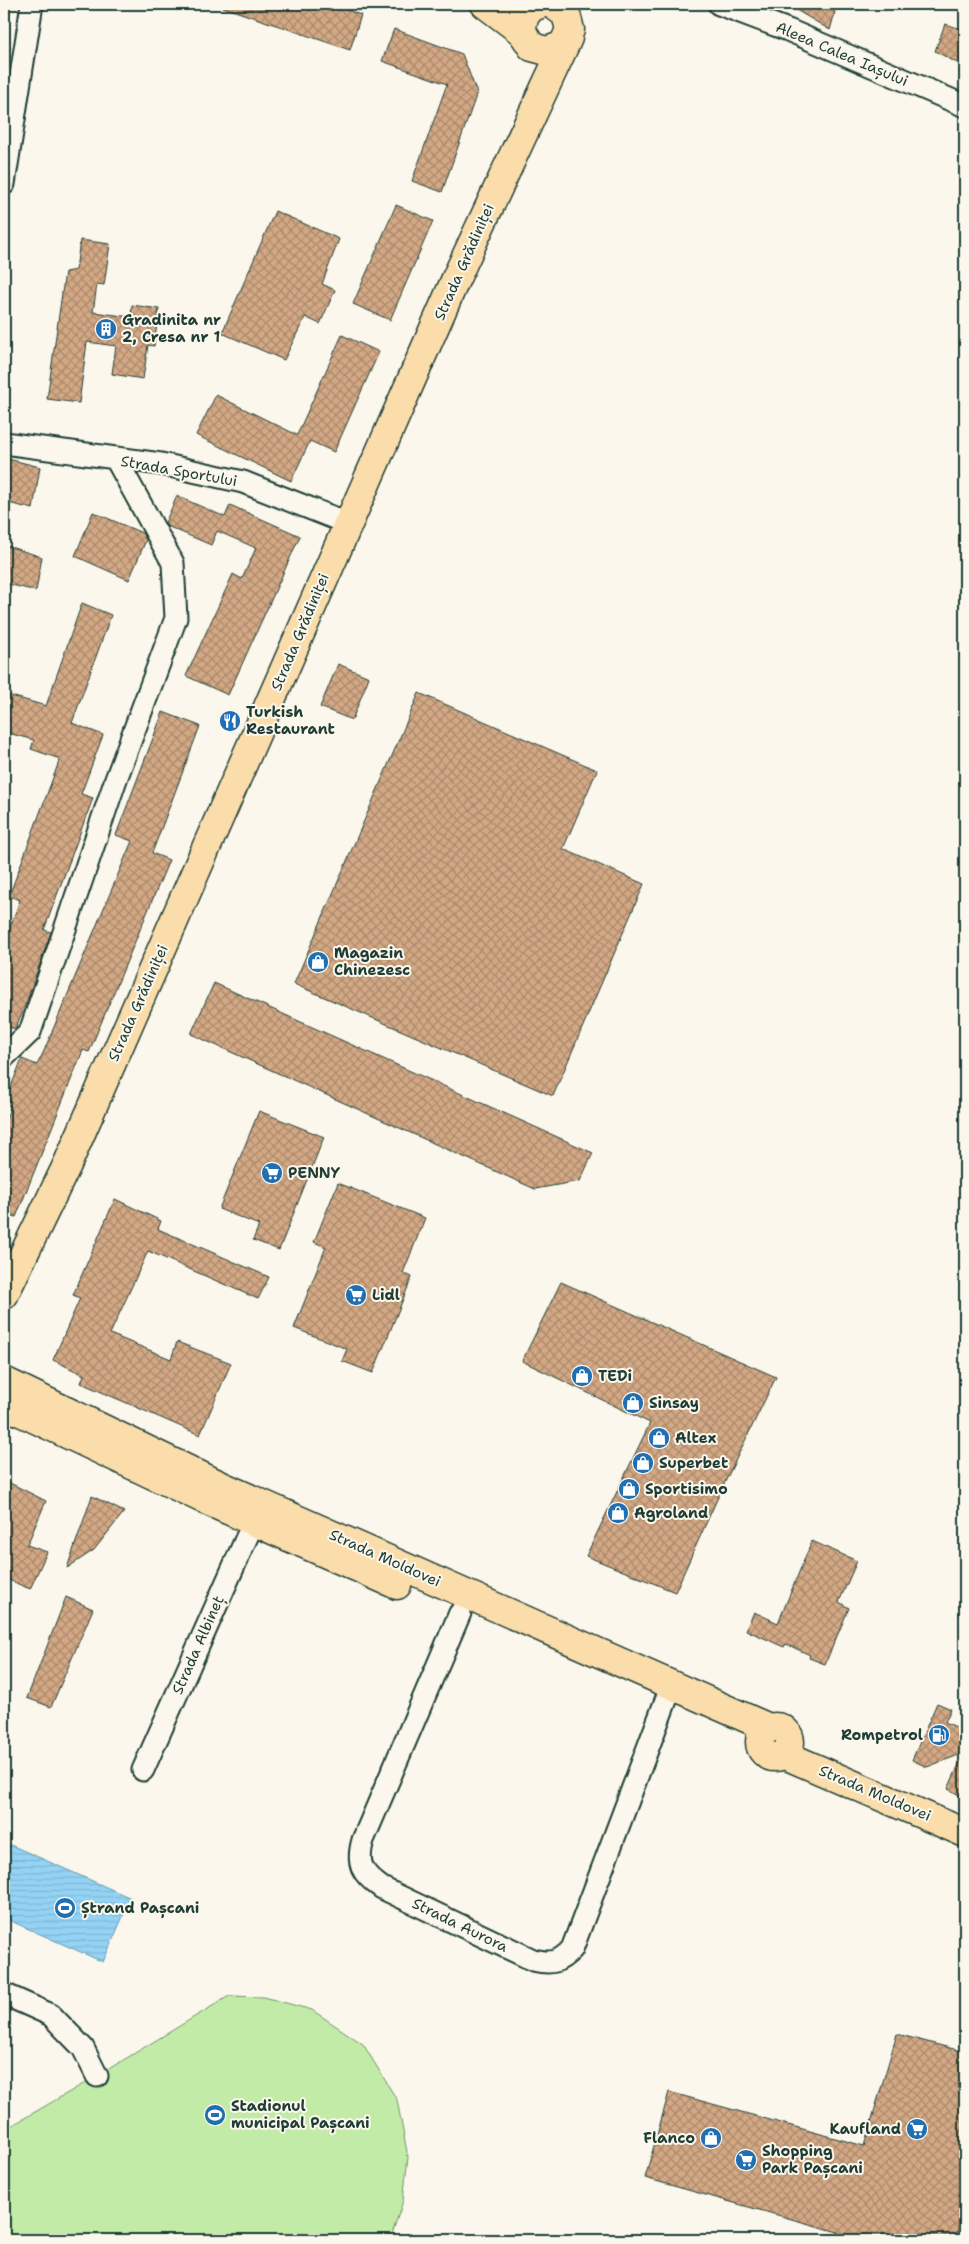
<svg xmlns="http://www.w3.org/2000/svg" width="969" height="2244" viewBox="0 0 969 2244" font-family="'Shantell Sans',sans-serif">
<defs>
<pattern id="water-rules" width="6" height="5" patternUnits="userSpaceOnUse" patternTransform="scale(1.25)"><rect width="6" height="5" fill="#94d3f5"/><path d="M0 2.5h6" fill="none" stroke="#7fb6d3"/></pattern>
<pattern id="building-cross-hatch" width="8" height="8" patternUnits="userSpaceOnUse" patternTransform="scale(1.25)"><rect width="8" height="8" fill="#d3a884"/><path d="M0 0l8 8M0 8l8-8" fill="none" stroke="#ab8a6d"/></pattern>
</defs>
<rect width="100%" height="100%" fill="#fbf7ec"/>
<filter id="ink" filterUnits="userSpaceOnUse"><feTurbulence type="fractalNoise" baseFrequency=".02" numOctaves="2"/><feDisplacementMap in="SourceGraphic" scale="10" xChannelSelector="R" yChannelSelector="G"/><feConvolveMatrix kernelMatrix="1 2 1 2 8 2 1 2 1" color-interpolation-filters="sRGB"/></filter>
<g filter="url(#ink)">
<path fill="#c1eba7" stroke="#70946e" d="M229,1996L264,1997L312,2010L363,2044L397,2100L408,2157L403,2201L390,2240H4V2130L97,2076Z"/>
<path fill="url(#water-rules)" stroke="#6597a8" d="M4,1842L131,1898L103,1962L4,1918Z"/>
<path fill="url(#building-cross-hatch)" stroke="#1f3d34" d="M221,4H329L361,15L350,50L220,6Z
M786,4H825L835,12L830,30Z
M945,24L965,30V50L959,64L935,51Z
M394,29L462,54L477,93L442,192L412,181L447,84L382,61Z
M396,205L433,221L390,320L353,304Z
M275,211L339,239L322,284L335,290L320,324L305,317L284,360L222,333Z
M80,240L110,244L104,285L97,284L93,312L131,317L132,305L159,309L154,346L148,345L143,379L112,374L116,346L87,342L79,403L47,399L65,272L76,270Z
M342,335L379,352L334,452L310,441L291,481L196,435L216,395L297,435Z
M4,458L40,467L33,509L4,502Z
M177,496L225,517L230,505L300,536L228,695L186,676L233,574L242,579L256,548L217,531L211,545L167,526L165,523Z
M93,512L142,533L146,540L129,580L75,556Z
M4,545L42,557L36,591L4,583Z
M82,603L111,615L72,723L103,735L81,794L93,798L44,930L51,932L24,1009L15,1029L4,1025V944L20,900L9,896L60,759L31,749L34,740L4,732V694L46,706Z
M338,664L369,677L352,720L320,707Z
M419,693L597,770L563,849L644,884L553,1096L294,984Z
M163,712L200,726L152,853L169,860L89,1052L83,1050L16,1217L4,1212V1123L11,1106L4,1104L22,1059L37,1065L44,1051L132,841L116,835Z
M214,983L593,1153L580,1181L535,1189L191,1034Z
M259,1111L324,1137L279,1250L253,1240L259,1225L219,1209Z
M338,1183L425,1218L403,1273L412,1277L373,1373L342,1361L347,1349L294,1328L326,1247L314,1242Z
M115,1199L161,1221L158,1229L269,1277L258,1299L148,1251L110,1334L171,1359L177,1342L231,1363L200,1435L81,1383L84,1375L53,1360L80,1298L73,1295Z
M561,1282L776,1377L723,1486L675,1592L586,1556L650,1423L522,1361Z
M4,1480L46,1501L27,1545L47,1552L30,1589L4,1578Z
M92,1496L124,1512L94,1550L67,1568Z
M812,1541L857,1561L839,1602L849,1608L825,1664L809,1658L810,1655L786,1644L784,1647L746,1630L754,1612L778,1623Z
M66,1597L93,1609L51,1707L27,1698Z
M937,1703L951,1709L945,1722L965,1731V1798L948,1789L964,1753L927,1767L912,1760Z
M897,2034L965,2052V2206L955,2240H836L838,2232L645,2178L669,2092L864,2146Z"/>
<g fill="none" stroke-linecap="round" stroke-linejoin="round">
<g stroke="#1f3d34" stroke-width="25">
<path id="minor" d="M719,4L788,30L965,106
M4,184L32,4
M4,443L161,464L243,482L347,523
M4,1057L30,1032L115,782L176,618L173,563L116,459
M460,1613L363,1840C356,1864 362,1874 382,1888L533,1960C551,1964 559,1963 572,1949L666,1700
M143,1770L254,1521
M4,1994L51,2015L83,2048L97,2076"/>
</g>
<g stroke="#1f3d34" stroke-width="31">
<path id="major" d="M485,4L522,32
M541,4C527,7 522,18 522,32L532,47L547,51L563,45L570,30L566,14L552,4
M4,1295L67,1165L457,276L568,38
M4,1381L224,1487L769,1728
M4,1404L212,1503L397,1585
M760 1742a15 15 0 1 1 30 0a15 15 0 1 1-30 0Z
M785,1755L965,1833"/>
</g>
<use href="#minor" stroke="#fbf7ec" stroke-width="21"/>
<use href="#major" stroke="#fbddab" stroke-width="28"/>
</g>
</g>
<defs>
<g id="building-disc" transform="scale(1.125)"><circle r="9.5" fill="#1f6fb2" stroke="#fbf7ec"/><path d="M-4-6H4V6H1V3H-1V6H-4ZM-2.5-4.3h1.7v1.8h-1.7ZM.8-4.3h1.7v1.8H.8ZM-2.5-1h1.7V.8h-1.7ZM.8-1h1.7V.8H.8Z" fill="#fff"/></g>
<g id="restaurant-disc" transform="scale(1.125)"><circle r="9.5" fill="#1f6fb2" stroke="#fbf7ec"/><path d="M-5-6h1v4h1v-4h1v4h1v-4h1v5L-1.5 .5V6h-2V.5L-5-1ZM5-6V6H3V1.5H1.5Q1.5-4 5-6Z" fill="#fff"/></g>
<g id="shop-disc" transform="scale(1.125)"><circle r="9.5" fill="#1f6fb2" stroke="#fbf7ec"/><path d="M-5-2.5h2.3a2.7 3.5 0 0 1 5.4 0H5L5.5 6h-11ZM-1.5-2.5h3a1.5 2.3 0 0 0-3 0Z" fill="#fff"/></g>
<g id="supermarket-disc" transform="scale(1.125)"><circle r="9.5" fill="#1f6fb2" stroke="#fbf7ec"/><path d="M-6-5.5h2.5l.6 2H6L4.5 2H-2.5L-4.4-4H-6ZM-1.5 3.2a1.3 1.3 0 1 0 .1 0ZM3 3.2a1.3 1.3 0 1 0 .1 0Z" fill="#fff"/></g>
<g id="fuel-disc" transform="scale(1.125)"><circle r="9.5" fill="#1f6fb2" stroke="#fbf7ec"/><path d="M-5.5-6h7V0h2V4h1.3V-2.5L3-4.5l.8-.8L6-3V5H2.5V1h-1V6h-7ZM-4.2-4.7v3.2H.2V-4.7Z" fill="#fff"/></g>
<g id="stadium-disc" transform="scale(1.125)"><circle r="9.5" fill="#1f6fb2" stroke="#fbf7ec"/><path d="M0-5a6.5 5 0 1 0 0 10a6.5 5 0 1 0 0-10ZM-3.5-1.8h7v3.6h-7Z" fill="#fff"/></g>
</defs>
<g fill-rule="evenodd">
<use href="#building-disc" x="106" y="329"/>
<use href="#restaurant-disc" x="230" y="721"/>
<use href="#shop-disc" x="318" y="962"/>
<use href="#supermarket-disc" x="272" y="1173"/>
<use href="#supermarket-disc" x="356" y="1295"/>
<use href="#shop-disc" x="582" y="1376"/>
<use href="#shop-disc" x="633" y="1403"/>
<use href="#shop-disc" x="659" y="1438"/>
<use href="#shop-disc" x="643" y="1463"/>
<use href="#shop-disc" x="629" y="1489"/>
<use href="#shop-disc" x="618" y="1513"/>
<use href="#fuel-disc" x="939" y="1735"/>
<use href="#stadium-disc" x="65" y="1908"/>
<use href="#stadium-disc" x="215" y="2115"/>
<use href="#supermarket-disc" x="917" y="2129"/>
<use href="#shop-disc" x="711" y="2138"/>
<use href="#supermarket-disc" x="746" y="2160"/>
</g>
<g text-anchor="middle" stroke-width="4" stroke-linejoin="round" paint-order="stroke">
<g font-size="15" fill="#1f3d34" stroke="#fbf7ec">
<text transform="translate(842 54) rotate(23)" y="5">Aleea Calea Iașului</text>
<text transform="translate(464 262) rotate(-66)" y="5">Strada Grădiniței</text>
<text transform="translate(179 471) rotate(10)" y="5">Strada Sportului</text>
<text transform="translate(300 632) rotate(-67)" y="5">Strada Grădiniței</text>
<text transform="translate(138 1003) rotate(-66)" y="5">Strada Grădiniței</text>
<text transform="translate(385 1558) rotate(24)" y="5">Strada Moldovei</text>
<text transform="translate(198 1645) rotate(-66)" y="5">Strada Albineț</text>
<text transform="translate(875 1793) rotate(23)" y="5">Strada Moldovei</text>
<text transform="translate(460 1925) rotate(26)" y="5">Strada Aurora</text>
</g>
<g font-size="15" font-weight="bold" fill="#1f3d34" stroke="#fbf7ec" text-anchor="start">
<text x="122" y="325">Gradinita nr<tspan x="122" dy="17">2, Cresa nr 1</tspan></text>
<text x="246" y="717">Turkish<tspan x="246" dy="17">Restaurant</tspan></text>
<text x="334" y="958">Magazin<tspan x="334" dy="17">Chinezesc</tspan></text>
<text x="288" y="1178">PENNY</text>
<text x="372" y="1300">Lidl</text>
<text x="598" y="1381">TEDi</text>
<text x="649" y="1408">Sinsay</text>
<text x="675" y="1443">Altex</text>
<text x="659" y="1468">Superbet</text>
<text x="645" y="1494">Sportisimo</text>
<text x="634" y="1518">Agroland</text>
<text x="923" y="1740" text-anchor="end">Rompetrol</text>
<text x="81" y="1913">Ștrand Pașcani</text>
<text x="231" y="2111">Stadionul<tspan x="231" dy="17">municipal Pașcani</tspan></text>
<text x="901" y="2134" text-anchor="end">Kaufland</text>
<text x="695" y="2143" text-anchor="end">Flanco</text>
<text x="762" y="2156">Shopping<tspan x="762" dy="17">Park Pașcani</tspan></text>
</g>
</g>
<rect width="969" height="2244" fill="none" stroke="#fbf7ec" stroke-width="20"/>
<rect x="10" y="10" width="949" height="2224" fill="none" stroke="#1f3d34" stroke-width="2" filter="url(#ink)"/>
</svg>
